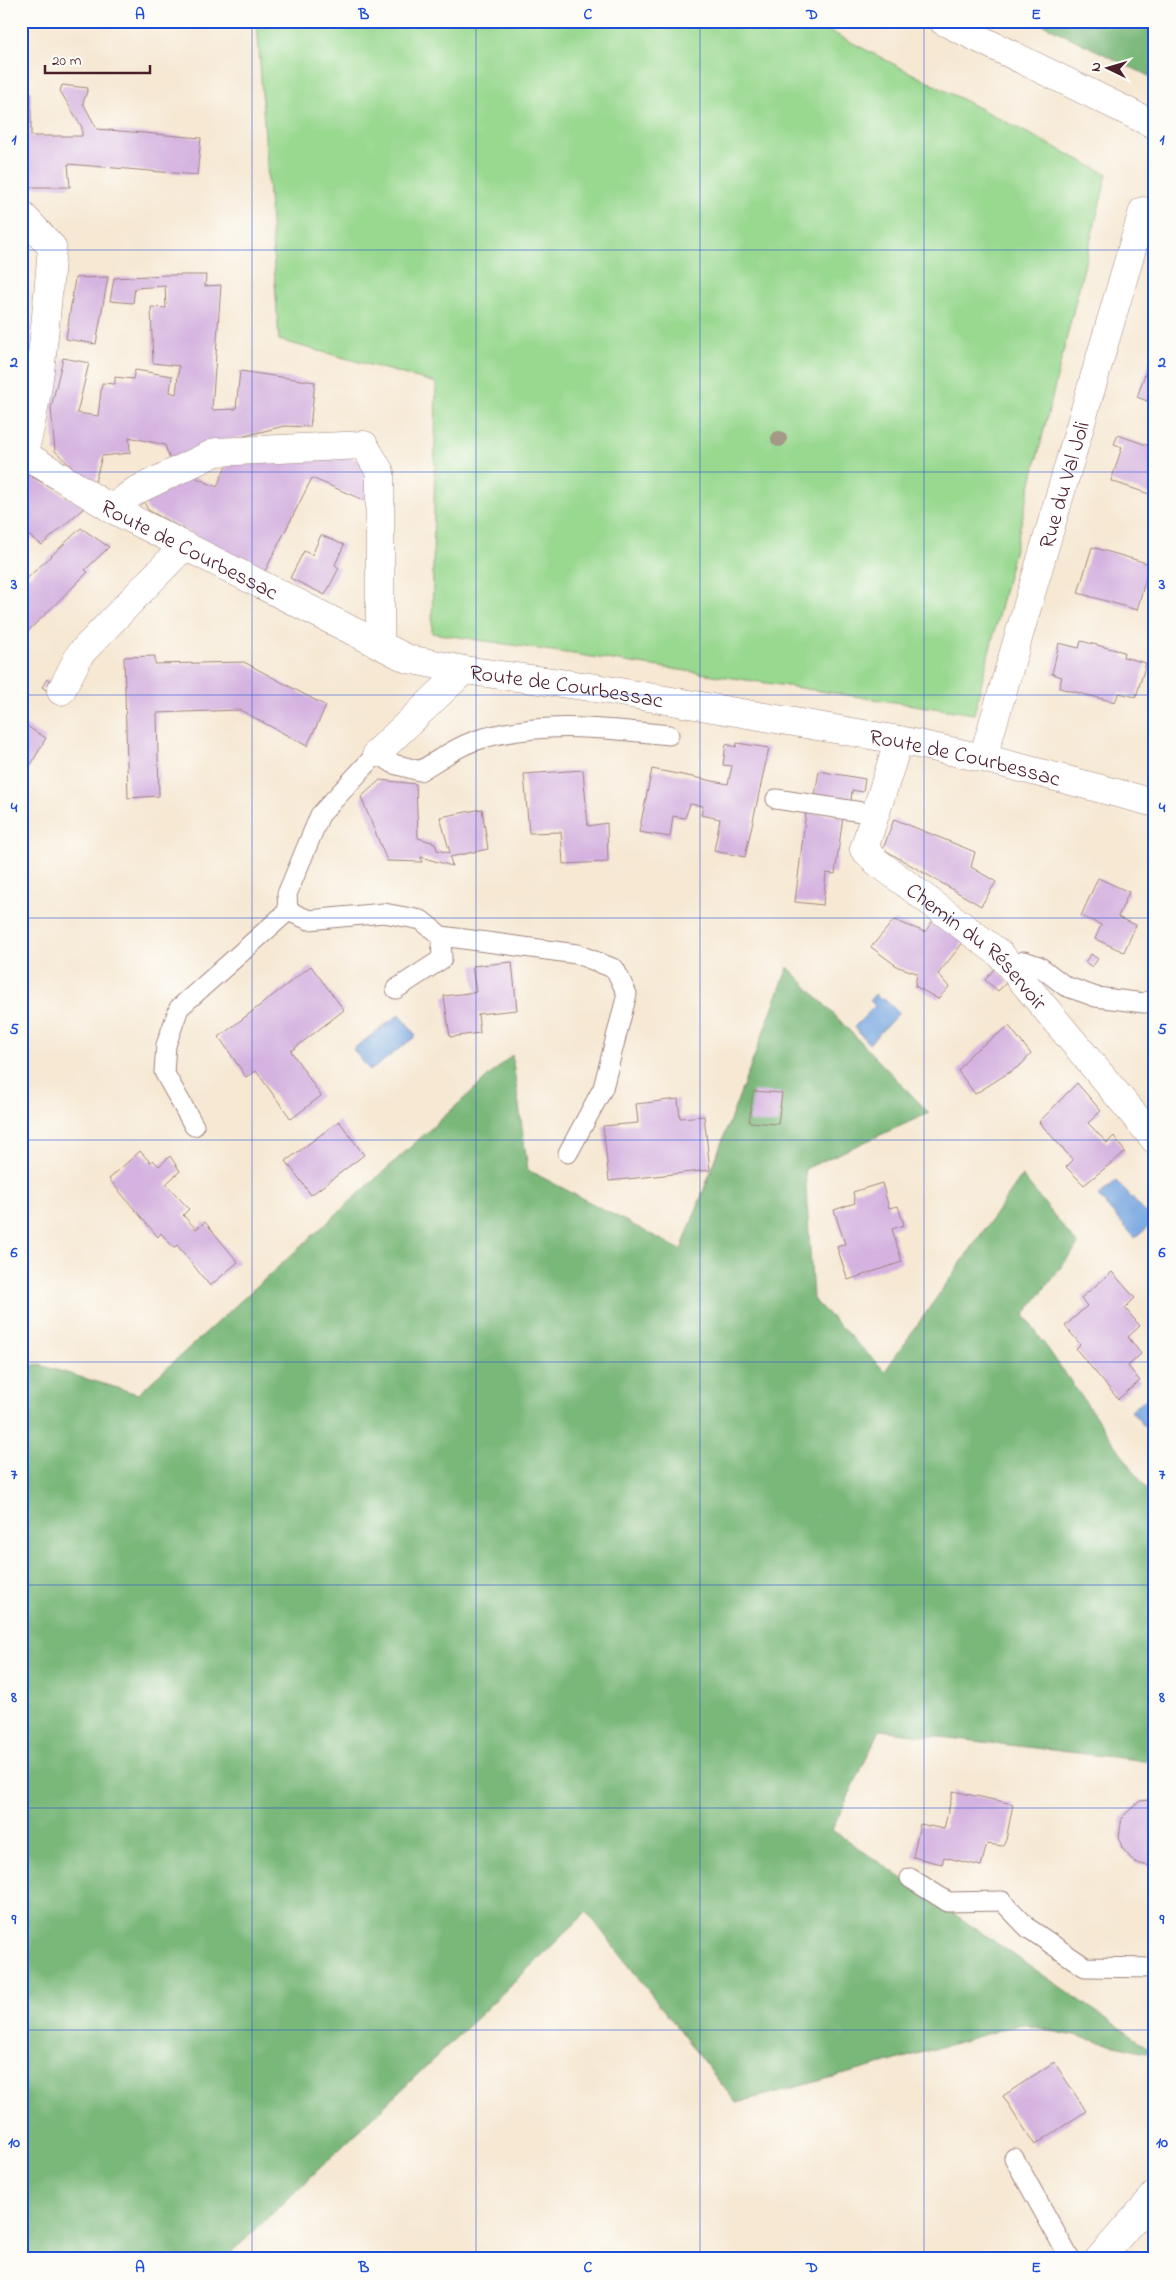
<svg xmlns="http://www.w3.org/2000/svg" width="1176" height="2280" viewBox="0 0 1176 2280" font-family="'Indie Flower',sans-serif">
<rect width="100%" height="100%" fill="#fdfcf7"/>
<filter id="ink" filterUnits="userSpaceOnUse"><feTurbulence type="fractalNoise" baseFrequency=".02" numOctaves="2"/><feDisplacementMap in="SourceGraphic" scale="10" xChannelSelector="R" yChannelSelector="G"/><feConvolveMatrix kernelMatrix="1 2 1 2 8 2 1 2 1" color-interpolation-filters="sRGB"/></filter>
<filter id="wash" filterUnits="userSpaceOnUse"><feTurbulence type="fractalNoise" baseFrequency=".0096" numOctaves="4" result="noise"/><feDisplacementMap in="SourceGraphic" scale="20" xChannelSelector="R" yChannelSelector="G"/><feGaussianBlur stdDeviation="1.12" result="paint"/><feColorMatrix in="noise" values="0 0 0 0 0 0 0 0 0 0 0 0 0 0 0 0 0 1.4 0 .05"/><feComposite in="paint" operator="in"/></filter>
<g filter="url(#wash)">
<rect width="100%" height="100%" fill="#f6e8d3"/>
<path fill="#98d88f" stroke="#717c5d" d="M257,21H810L1107,174L974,714L432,633L436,383L279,340Z"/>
<path fill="#7ab87a" stroke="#626c52" d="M1036,21H1155V79Z
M788,967L929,1113L805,1169L813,1299L885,1371L1022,1176L1078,1245L1024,1315L1155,1501V1762L880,1730L832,1830L1155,2052V2054L1021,2024L879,2065L736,2103L587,1912L225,2259H21V1374L36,1364L138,1394L512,1055L528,1170L681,1250Z"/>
<path fill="#76a6e0" stroke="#606286" d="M875,994L881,1000L883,998L899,1013L869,1044L854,1027L875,1006L870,1000Z
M400,1014L416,1036L370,1071L353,1049Z
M1116,1181L1154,1222L1135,1238L1098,1196Z
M1147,1398L1152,1404L1155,1402V1431L1151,1434L1131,1411Z"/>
<g id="blocks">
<path fill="#d5b3e0" d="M62,85L88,88L83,103L97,129L201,138L197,175L68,164L70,187H21V92H31V136H82V127L60,91Z
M165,275H206L205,286L221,285L212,410L236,409L240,371L315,382L310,427L284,426L197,448L170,460L165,445L129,437L130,453L102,456L95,482L78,473L55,451L51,408L63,358L89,363L77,413L98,416L102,383L115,384V377L133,379L135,370L172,376L170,392L176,394L179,366L153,363L151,307L166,308L165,286L135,288L133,303L110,301L114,278Z
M108,277L96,344L66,339L75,278Z
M21,310L24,330H21Z
M1154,348H1155V404L1137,397Z
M1118,435L1155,448V496L1111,481L1122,447L1114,444Z
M348,456L361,461L369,476L368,502L312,478L264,573L148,510L141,496L190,475L217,487L227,463Z
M29,475L85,507L42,545L21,530V485Z
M81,528L109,547L85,570L88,572L21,638V584Z
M321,535L344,545L335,565L339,568L325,595L290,578L304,551L312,555Z
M1092,547L1150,564L1137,610L1078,593Z
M1081,641L1124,652L1123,657L1146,663L1136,697L1119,693L1115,702L1059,688L1062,677L1052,674L1059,643L1079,648Z
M155,656V664L244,662L326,706L307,746L240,710L157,713L159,796L128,798L124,657Z
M47,679L54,684L49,692L42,687Z
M25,725L46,738L29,768L21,764V727Z
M737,743L769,748L745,857L714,851L720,819L701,815L703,806L690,804L685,818L673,816L670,837L639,832L652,769L728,784L732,766L723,765L726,744L736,747Z
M583,770L588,826L607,823L608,862L563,864L561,832L529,833L524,774Z
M819,771L865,779L863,792L852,790L851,802L815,795Z
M380,780L416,784L418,838L435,843L437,850L450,853L440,817L482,809L488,849L450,857L452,866L421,857L422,862L387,861L361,797Z
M806,812L843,817L835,874L826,873L823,905L795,902Z
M894,819L975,852L971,867L996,882L981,906L883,849Z
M1098,878L1129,892L1118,917L1136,925L1124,952L1095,939L1101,925L1081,916Z
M937,915L965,940L938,974L949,987L938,999L915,986L917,973L898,967L871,947L894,920L925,932Z
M1091,954L1098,959L1092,967L1085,962Z
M512,962L517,1010L478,1014L480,1033L450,1037L444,996L476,992L472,966Z
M311,966L344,1010L291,1051L321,1096L291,1119L256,1071L246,1077L219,1037Z
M995,968L1008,981L998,991L985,980Z
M1009,1026L1031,1054L1021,1065L975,1094L958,1071L972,1053Z
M1077,1083L1101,1111L1088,1123L1107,1143L1114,1136L1125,1152L1084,1185L1066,1167L1073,1160L1039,1122Z
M753,1091L782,1093L778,1124L749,1122Z
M678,1099L680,1118L704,1116L710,1170L609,1181L603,1126L638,1123L636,1104Z
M339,1121L364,1155L311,1195L286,1161Z
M140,1151L150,1162L153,1160L159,1166L170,1156L180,1171L166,1184L189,1209L183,1215L196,1229L205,1222L238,1262L210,1286L177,1245L174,1248L161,1233L158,1237L109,1179Z
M882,1183L889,1208L898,1206L904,1225L892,1229L902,1262L848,1280L837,1247L845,1244L834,1210L855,1203L853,1192Z
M1112,1272L1135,1298L1125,1308L1140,1326L1128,1337L1141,1354L1128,1366L1140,1381L1118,1399L1076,1349L1080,1344L1065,1326L1087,1306L1081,1298Z
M953,1791L1013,1804L1006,1840L1002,1846L987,1844L981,1866L944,1857L942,1864L913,1857L920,1824L944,1829Z
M1150,1800H1155V1867L1135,1863L1122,1848L1119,1837L1122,1817L1140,1801Z
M1054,2062L1086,2111L1035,2145L1003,2096Z"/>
</g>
</g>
<g filter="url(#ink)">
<use href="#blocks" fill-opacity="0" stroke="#a0847f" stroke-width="1"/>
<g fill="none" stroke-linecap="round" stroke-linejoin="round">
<g stroke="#a0847f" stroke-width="21">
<path id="service" d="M776,799L875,814
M288,911L309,920L384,913L421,920L441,936L577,954L615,969L627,994L603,1088L568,1153
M1013,969L1024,961L1039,966L1065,986L1096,997L1144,1003L1155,998
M396,989L442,959L441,936
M194,1126L164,1072L166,1045L179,1008L288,911L287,894L320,815L377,753L394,764L420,771C437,761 456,747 474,741C539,720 602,728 669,735
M910,1878L948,1902L1002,1901L1028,1928L1085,1967L1155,1968
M1014,2158L1070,2259"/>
</g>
<g stroke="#a0847f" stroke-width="29">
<g id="minor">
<path d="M21,214L52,247C46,316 42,386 24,453"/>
<path id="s1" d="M21,452L112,509L408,659L464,670L590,687L899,740L983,758L1155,803"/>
<path d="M112,509L135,491L216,452L364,445L380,472V643"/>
<path d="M61,691L80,654L184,546"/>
<path id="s2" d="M899,740L864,849L877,862L1000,954L1155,1140"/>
<path d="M377,753L464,670"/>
<path id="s3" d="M983,758L1143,211"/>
<path d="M1099,2259L1155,2195"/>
</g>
</g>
<g stroke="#a0847f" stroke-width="29">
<path id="tertiary" d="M943,21L1155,125"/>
</g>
<use href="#service" stroke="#fff" stroke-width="19"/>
<use href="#minor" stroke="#fff" stroke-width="28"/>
<use href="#tertiary" stroke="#fff" stroke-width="28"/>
</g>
<circle fill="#a49887" cx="779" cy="439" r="8"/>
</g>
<path fill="none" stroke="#1d4ed8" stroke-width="1" stroke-opacity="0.55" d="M252,21V2259M476,21V2259M700,21V2259M924,21V2259M21,250H1155M21,472H1155M21,695H1155M21,918H1155M21,1140H1155M21,1362H1155M21,1585H1155M21,1808H1155M21,2030H1155"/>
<g text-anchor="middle" stroke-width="4" stroke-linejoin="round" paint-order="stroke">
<g font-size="22" fill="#4a1f2b" stroke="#fdfcf7">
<text dy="8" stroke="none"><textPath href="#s3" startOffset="285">Rue du Val Joli</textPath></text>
<text dy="8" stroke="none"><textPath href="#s1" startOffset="195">Route de Courbessac</textPath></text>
<text dy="8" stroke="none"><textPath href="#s1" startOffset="600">Route de Courbessac</textPath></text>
<text dy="8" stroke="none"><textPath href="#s1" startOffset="1005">Route de Courbessac</textPath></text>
<text dy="8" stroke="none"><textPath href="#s2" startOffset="264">Chemin du Réservoir</textPath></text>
</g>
</g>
<rect width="1176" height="2280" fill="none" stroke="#fdfcf7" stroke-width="55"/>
<g transform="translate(1108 68) rotate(275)" stroke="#fdfcf7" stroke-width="4" paint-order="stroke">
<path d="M0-4L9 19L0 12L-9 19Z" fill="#4a1f2b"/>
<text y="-8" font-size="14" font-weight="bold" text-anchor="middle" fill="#4a1f2b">N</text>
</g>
<path d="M45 65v8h105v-8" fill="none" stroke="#4a1f2b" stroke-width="2.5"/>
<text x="52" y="65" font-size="15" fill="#4a1f2b" stroke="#fdfcf7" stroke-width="4" paint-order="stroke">20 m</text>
<rect x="28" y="28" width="1120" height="2224" fill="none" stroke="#1d4ed8" stroke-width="2"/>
<g font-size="16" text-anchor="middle" font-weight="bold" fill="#1d4ed8">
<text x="140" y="19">A</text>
<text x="364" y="19">B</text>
<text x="588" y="19">C</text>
<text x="812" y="19">D</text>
<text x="1036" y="19">E</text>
<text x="14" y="144">1</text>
<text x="1162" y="144">1</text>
<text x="14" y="367">2</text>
<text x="1162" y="367">2</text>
<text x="14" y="589">3</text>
<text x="1162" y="589">3</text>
<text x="14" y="812">4</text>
<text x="1162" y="812">4</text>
<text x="14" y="1034">5</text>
<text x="1162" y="1034">5</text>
<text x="14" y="1257">6</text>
<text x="1162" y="1257">6</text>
<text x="14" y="1479">7</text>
<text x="1162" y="1479">7</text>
<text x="14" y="1702">8</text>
<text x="1162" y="1702">8</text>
<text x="14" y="1924">9</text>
<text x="1162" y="1924">9</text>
<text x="14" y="2147">10</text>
<text x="1162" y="2147">10</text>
<text x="140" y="2272">A</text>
<text x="364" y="2272">B</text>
<text x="588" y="2272">C</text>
<text x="812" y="2272">D</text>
<text x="1036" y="2272">E</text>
</g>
</svg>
